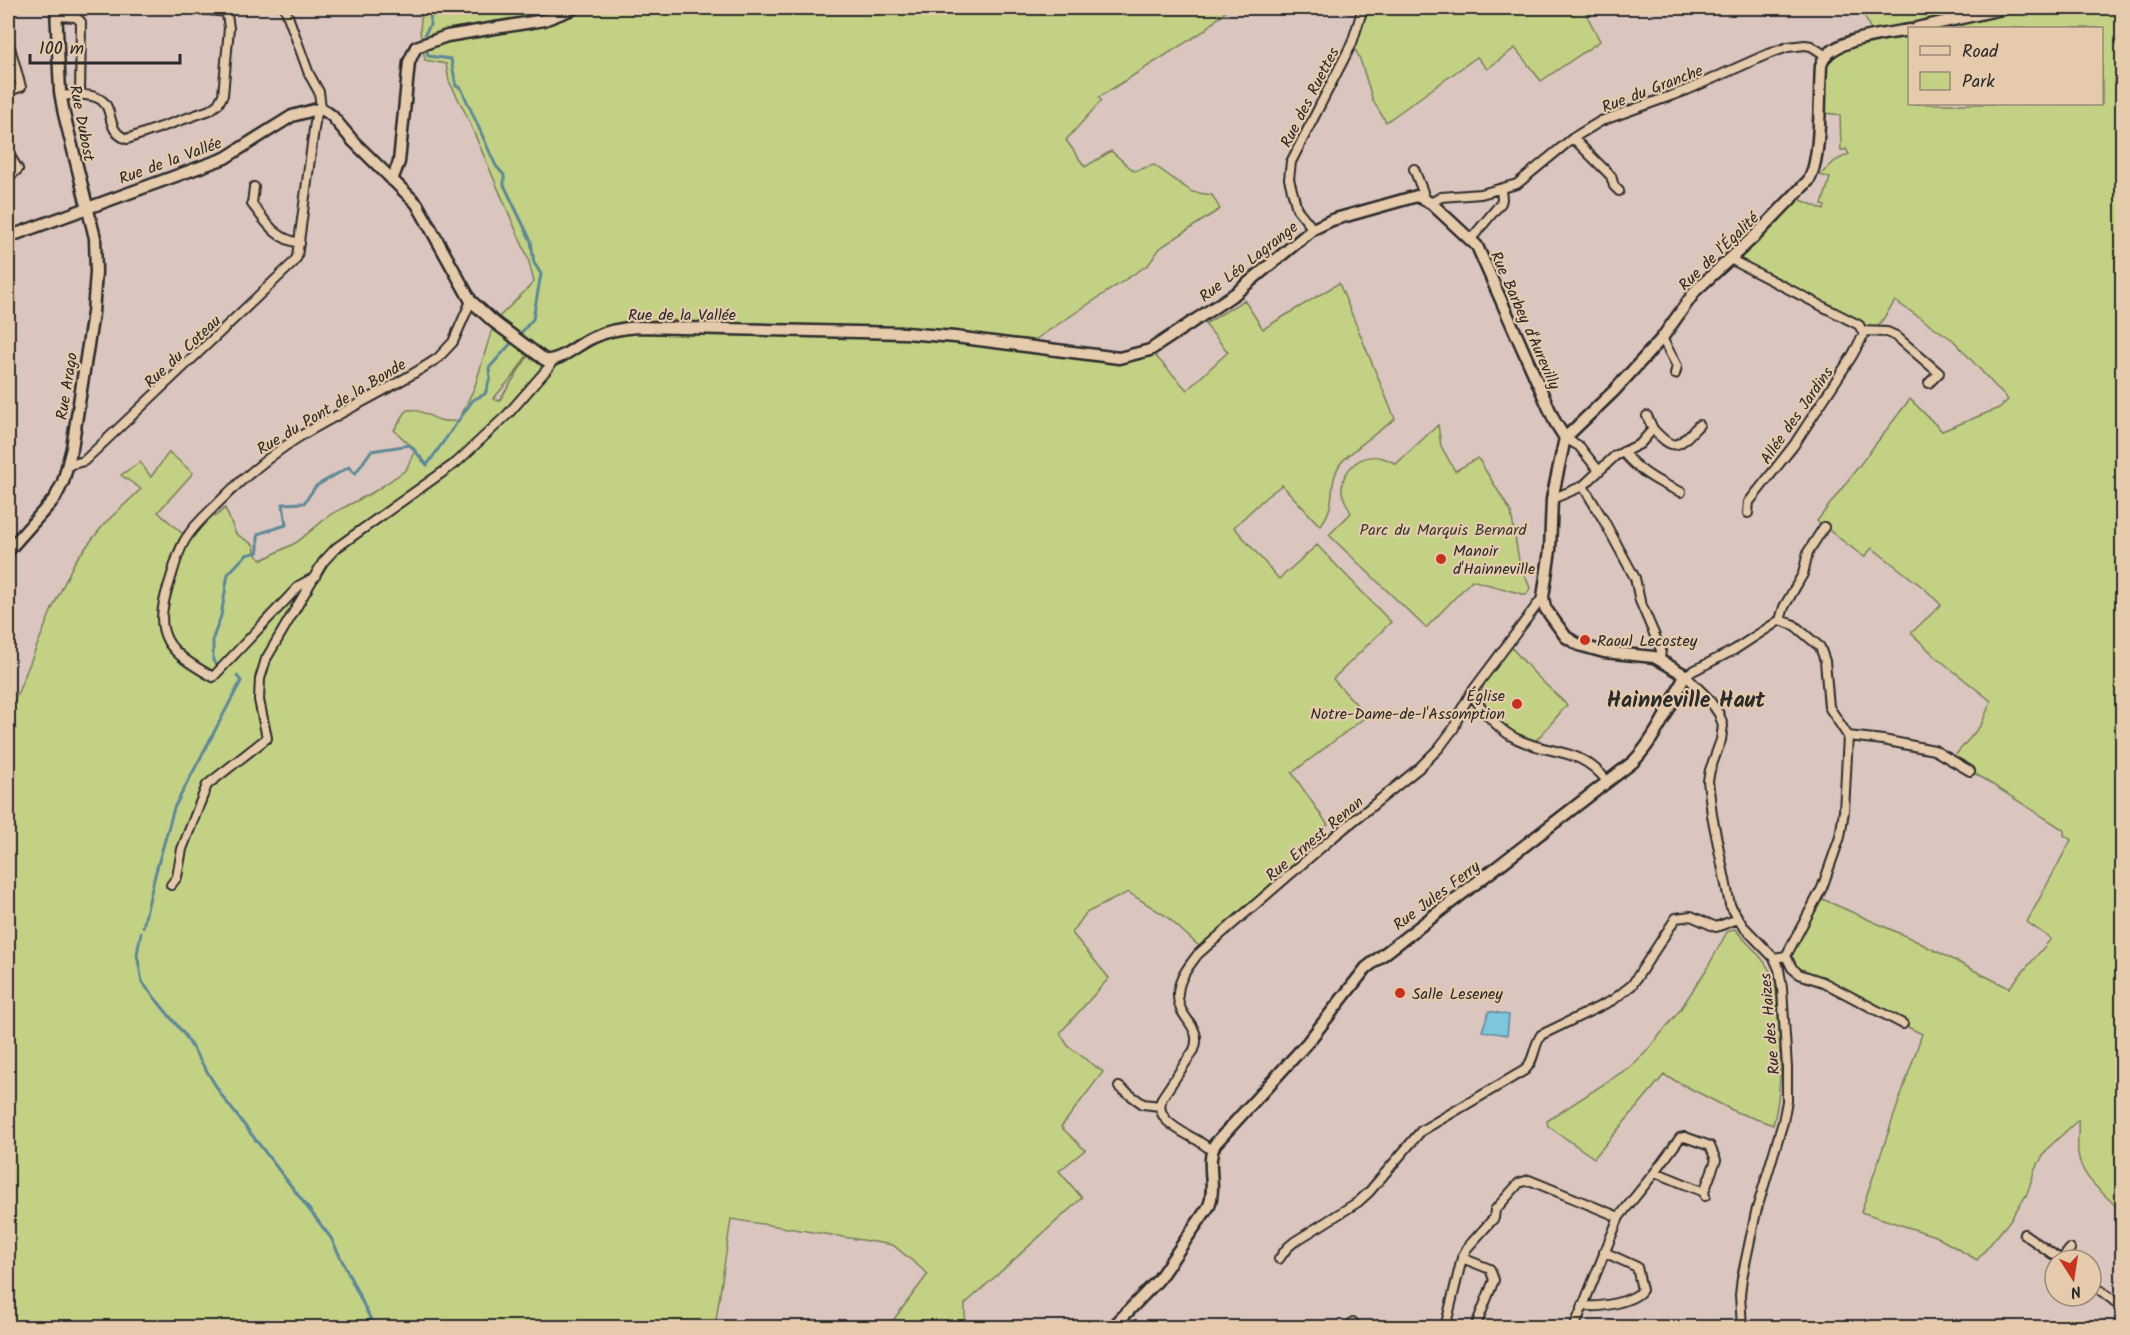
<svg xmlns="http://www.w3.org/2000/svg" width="2130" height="1335" viewBox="0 0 2130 1335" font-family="Kalam,sans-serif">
<rect width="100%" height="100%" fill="#dac5bf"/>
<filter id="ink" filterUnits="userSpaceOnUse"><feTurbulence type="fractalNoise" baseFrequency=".0167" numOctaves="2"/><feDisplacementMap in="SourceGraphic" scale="12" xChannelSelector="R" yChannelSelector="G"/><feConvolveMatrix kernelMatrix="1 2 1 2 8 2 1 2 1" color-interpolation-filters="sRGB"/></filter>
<g filter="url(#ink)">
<path fill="#c3d185" stroke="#777e58" stroke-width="1.5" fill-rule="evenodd" d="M422,8H1229L1204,31L1099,97L1101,101L1066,140L1085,167L1111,151L1134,171L1154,165L1192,192L1212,195L1220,209L1160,248L1149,264L1027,345L1119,358L1150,350L1187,390L1228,352L1205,324L1244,300L1263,329L1339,283L1395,419C1382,429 1348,453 1340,464C1327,484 1338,505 1320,526L1282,485L1266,497L1234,527L1279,579L1317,545L1391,622L1333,679L1367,716L1292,773L1328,825L1296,855L1298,862L1199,946L1166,916L1128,892L1086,913L1072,933L1109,978L1060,1033L1068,1046L1103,1072L1061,1127L1085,1150L1059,1171L1082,1198L965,1304V1319L973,1327H888L928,1274L893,1245L731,1219L715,1327L8,1328V717L52,609L75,561L105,523L141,489L121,475L140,462L151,477L169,452L193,473L158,512L183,534L210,511L216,516L225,508L236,534L254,545L256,555L262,560L297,542L330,515L375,491L406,470L415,450L394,430L407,410C427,408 434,426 459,420L475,386L492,329L525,346L529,352L514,375L493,399L499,401L532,350L494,322L534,282L528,258L465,112L449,81L446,64L425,60L420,31Z
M1363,8H1583L1600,41L1541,81L1515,48L1487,69L1477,57L1386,122L1373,101L1360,59L1352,43Z
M1861,8H2122V1213C2105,1192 2082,1182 2078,1153C2077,1142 2079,1130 2078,1120L2048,1148L2035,1169L2027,1194L2008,1223L1977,1260L1935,1236L1861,1212L1922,1034L1799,974L1786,956L1818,897L1910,938L2009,988L2051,939L2027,922L2071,840L2064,835V830L1952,759L1981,725L1991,701L1936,657L1911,633L1941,605L1925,589L1872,548L1864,557L1817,521L1910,399L1942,431L1999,408L2008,400L1953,340L1895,301L1875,331H1863L1730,259L1762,235L1799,199L1824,210L1825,206L1822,205L1830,178L1820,175L1835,161L1849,154L1846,149L1841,151V149L1840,115L1819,112L1823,59L1874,37ZM1910,28H2102V104H1910Z
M1438,425L1441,446L1455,471L1478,458L1511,512L1519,561L1530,588L1526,595L1472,580L1426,628L1329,535L1351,513C1347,505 1343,499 1342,491C1341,480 1346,472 1353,465C1367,453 1381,455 1396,464Z
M1511,647L1535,674L1567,705L1534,743C1512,734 1488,718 1480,694L1490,670Z
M1735,929C1753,951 1771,961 1776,990C1779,1036 1785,1081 1773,1125L1736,1112L1664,1075L1594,1158L1548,1126L1547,1121L1630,1067L1645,1053L1680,1010L1706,970L1727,932Z"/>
<path fill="#7ec6de" stroke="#5d8896" stroke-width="1.5" d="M1489,1011L1509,1015L1507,1035L1482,1031Z"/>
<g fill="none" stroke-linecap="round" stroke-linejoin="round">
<path stroke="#5d8896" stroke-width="3" d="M425,34L430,25L431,8
M427,51L428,56L451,59L456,86L461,88L496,166L504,175V185L531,241L534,263L541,274L533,319L520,334
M217,665L213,661V638L221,616L228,574L246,555L258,552V534L286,525L283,504L304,503L316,486L349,467L355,474L371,451L410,445L427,465L473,400L485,394L490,378L489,368L513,341
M143,927L155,875L174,808L241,681L237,676
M141,933L137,954L142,982L184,1034L222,1096L331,1238L375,1328"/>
<g stroke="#2b2b2b" stroke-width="12">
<path id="minor" d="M191,8L227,12
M56,16L76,17L81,22L80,94
M8,40L21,87L8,91
M61,96C131,87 95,128 127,139L210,110L218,104L223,95L229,28L226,8
M1573,138L1611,176L1614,186L1619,191
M8,153L18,169L8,178
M1414,169L1423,192V197
M254,187L252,204C267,223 275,239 300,243
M1431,203L1441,197L1481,194L1517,184L1573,138L1601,121L1687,90L1768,54L1788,47L1805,45L1811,46L1825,55
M1313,229L1297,209L1289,179L1291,162L1352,43L1363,8
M1471,239L1501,203L1502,199L1501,190
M1730,259L1859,325L1864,334L1852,356L1794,445L1749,502L1748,513
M1863,331L1887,332L1896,336L1939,373L1929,383
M1662,338L1677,366L1675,374
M1653,429C1676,454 1678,446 1699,425
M1565,438L1579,446L1599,471
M1623,452C1638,471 1659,483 1681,492
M69,465L84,461L293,263L297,257L314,129L316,116L321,108L319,92L309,74L285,8
M1583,486L1603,519L1635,578L1640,601L1661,650L1660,659
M1552,499L1583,486L1615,456L1640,444L1653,429L1647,416
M315,577L300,585L213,677C169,652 151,637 169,584C174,569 178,549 187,537C195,524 207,514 218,503C243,478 269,456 299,437C345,409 394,388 438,358L453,342L471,301
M1780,620L1794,625L1820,647L1825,661L1829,707L1848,736L1883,740L1934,750L1970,771
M1471,693C1482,710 1498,730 1517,739C1552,756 1579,746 1607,781
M171,885L177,877L182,849L207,785L267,738L259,700L260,679L266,659L323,562L336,548L457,462L508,414L549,367L553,360
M1786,956L1822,888L1840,837L1844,811L1848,736
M1774,958L1786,956L1792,968L1799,974L1823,982L1903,1024
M1119,1087L1143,1104L1160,1106
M1212,1150C1206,1147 1201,1142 1195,1139C1181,1131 1153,1119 1162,1098L1194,1050C1204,1025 1176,1019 1178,993C1179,978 1189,966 1198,954L1331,839L1419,768L1439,748L1454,728L1460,712L1471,693L1543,597
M1655,1172L1680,1138L1685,1137L1710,1146L1716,1160L1704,1192
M2024,1234L2061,1260
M1462,1258L1490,1269L1494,1280L1475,1328
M1279,1259L1287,1248L1294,1242L1358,1202L1369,1192L1421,1131L1525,1070C1535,1060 1533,1047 1541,1035L1613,1000L1632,985L1676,918L1691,916L1716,927L1738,919
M2061,1260L2070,1249
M2091,1283L2122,1307
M1583,1305C1596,1309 1634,1302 1642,1290L1637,1267L1604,1252
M1350,1328L1353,1322
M1445,1328L1462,1258L1467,1248L1494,1218L1495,1210L1519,1183L1529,1180L1619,1217
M1574,1328L1619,1217L1655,1172L1704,1192L1705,1196
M1742,1328L1740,1295L1742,1278L1756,1212L1783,1122L1787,1101V1068L1782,988L1779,969L1774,958L1743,926L1730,905L1712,815L1708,781L1710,770L1721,740L1723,725L1719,714L1708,698L1685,675L1734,650L1780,620L1784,607L1803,574L1808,552L1824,527"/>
</g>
<g stroke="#2b2b2b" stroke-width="15">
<path id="tertiary" d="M1917,28L2006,8
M392,180L399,162L409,62L416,47L447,36L544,20L575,8
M8,237L225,158L292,116L321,108L332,116L353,141L417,204L471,301L494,322L545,360C560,362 578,344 592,338C606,331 622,328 638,327L905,333L955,337L1119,358L1150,350L1236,293L1313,229L1332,220L1417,196L1431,203L1477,246L1555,422L1565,438
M1565,438L1614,391L1662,338L1696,290L1757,234L1808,181C1822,161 1819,92 1821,66C1826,39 1886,34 1910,30
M1112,1328L1158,1280L1209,1206C1217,1185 1205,1163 1215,1144L1308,1042L1366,968L1633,762C1654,741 1673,702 1685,675L1654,657L1604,652L1579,645L1566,637L1545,608L1543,597L1550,550L1552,499L1565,438"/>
</g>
<g stroke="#2b2b2b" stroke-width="15">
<path id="secondary" d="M8,551L55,498L63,482L72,448L93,313L96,272L95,238L64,114L60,92L56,8"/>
</g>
<use href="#minor" stroke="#e5caac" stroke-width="8"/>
<use href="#tertiary" stroke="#e5caac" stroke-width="10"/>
<use href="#secondary" stroke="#e5caac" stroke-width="10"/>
</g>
</g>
<g fill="#c8321e" stroke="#e5caac" stroke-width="2">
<circle cx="1441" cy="559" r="6"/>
<circle cx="1585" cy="640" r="6"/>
<circle cx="1517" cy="704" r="6"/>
<circle cx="1400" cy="993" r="6"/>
</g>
<g text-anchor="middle" stroke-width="4.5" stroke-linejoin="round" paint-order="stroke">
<g font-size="16" fill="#2b2b2b" stroke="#e5caac">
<text transform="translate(1652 88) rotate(-21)" y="6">Rue du Granche</text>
<text transform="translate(1309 97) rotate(-63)" y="6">Rue des Ruettes</text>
<text transform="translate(83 123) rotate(79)" y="6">Rue Dubost</text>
<text transform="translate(170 160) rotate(-20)" y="6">Rue de la Vallée</text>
<text transform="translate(1718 251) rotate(-44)" y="6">Rue de l'Égalité</text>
<text transform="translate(1248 261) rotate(-38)" y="6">Rue Léo Lagrange</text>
<text x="682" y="320">Rue de la Vallée</text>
<text transform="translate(1526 320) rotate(66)" y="6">Rue Barbey d'Aurevilly</text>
<text transform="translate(182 351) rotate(-43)" y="6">Rue du Coteau</text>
<text transform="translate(66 386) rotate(-81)" y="6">Rue Arago</text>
<text transform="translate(331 406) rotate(-31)" y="6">Rue du Pont de la Bonde</text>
<text transform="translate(1796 415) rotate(-55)" y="6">Allée des Jardins</text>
<text transform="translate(1314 838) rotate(-40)" y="6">Rue Ernest Renan</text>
<text transform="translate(1436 895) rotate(-37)" y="6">Rue Jules Ferry</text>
<text transform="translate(1769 1024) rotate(-95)" y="6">Rue des Haizes</text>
</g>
<g font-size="16" fill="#3a3c34" stroke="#e5caac">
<text x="1443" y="535">Parc du Marquis Bernard</text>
</g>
<g font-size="16" fill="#2b2b2b" stroke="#e5caac" text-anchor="start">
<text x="1453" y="556">Manoir<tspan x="1453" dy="18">d'Hainneville</tspan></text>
<text x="1597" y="646">Raoul Lecostey</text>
<text x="1505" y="701" text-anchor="end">Église<tspan x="1505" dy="18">Notre-Dame-de-l'Assomption</tspan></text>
<text x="1412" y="999">Salle Leseney</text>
</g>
<g font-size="22" font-weight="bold" fill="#2b2b2b" stroke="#e5caac">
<text x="1686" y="707">Hainneville Haut</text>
</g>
</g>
<rect width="2130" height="1335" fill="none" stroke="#e5caac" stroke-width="30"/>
<rect x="15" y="15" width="2100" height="1305" fill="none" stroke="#2b2b2b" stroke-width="2" filter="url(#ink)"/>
<rect x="1908" y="27" width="195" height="78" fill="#e5caac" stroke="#9b8a78" stroke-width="1.5"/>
<rect x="1920" y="46" width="30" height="9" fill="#e5caac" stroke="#9b8a78" stroke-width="1.5"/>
<text x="1962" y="57" font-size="18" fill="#2b2b2b">Road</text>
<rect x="1920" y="72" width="30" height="18" fill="#c3d185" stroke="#9b8a78" stroke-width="1.5"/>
<text x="1962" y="87" font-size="18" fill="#2b2b2b">Park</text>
<g transform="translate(2073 1278) rotate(168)"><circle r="28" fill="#e5caac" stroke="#9b8a78" stroke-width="1.5"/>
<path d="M0-4.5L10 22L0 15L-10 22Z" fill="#c8321e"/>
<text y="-9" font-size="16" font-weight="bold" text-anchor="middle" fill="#2b2b2b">N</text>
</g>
<path d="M30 54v9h150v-9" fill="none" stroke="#2b2b2b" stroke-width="3"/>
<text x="39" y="54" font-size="18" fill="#2b2b2b" stroke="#e5caac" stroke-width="4.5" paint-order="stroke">100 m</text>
</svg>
